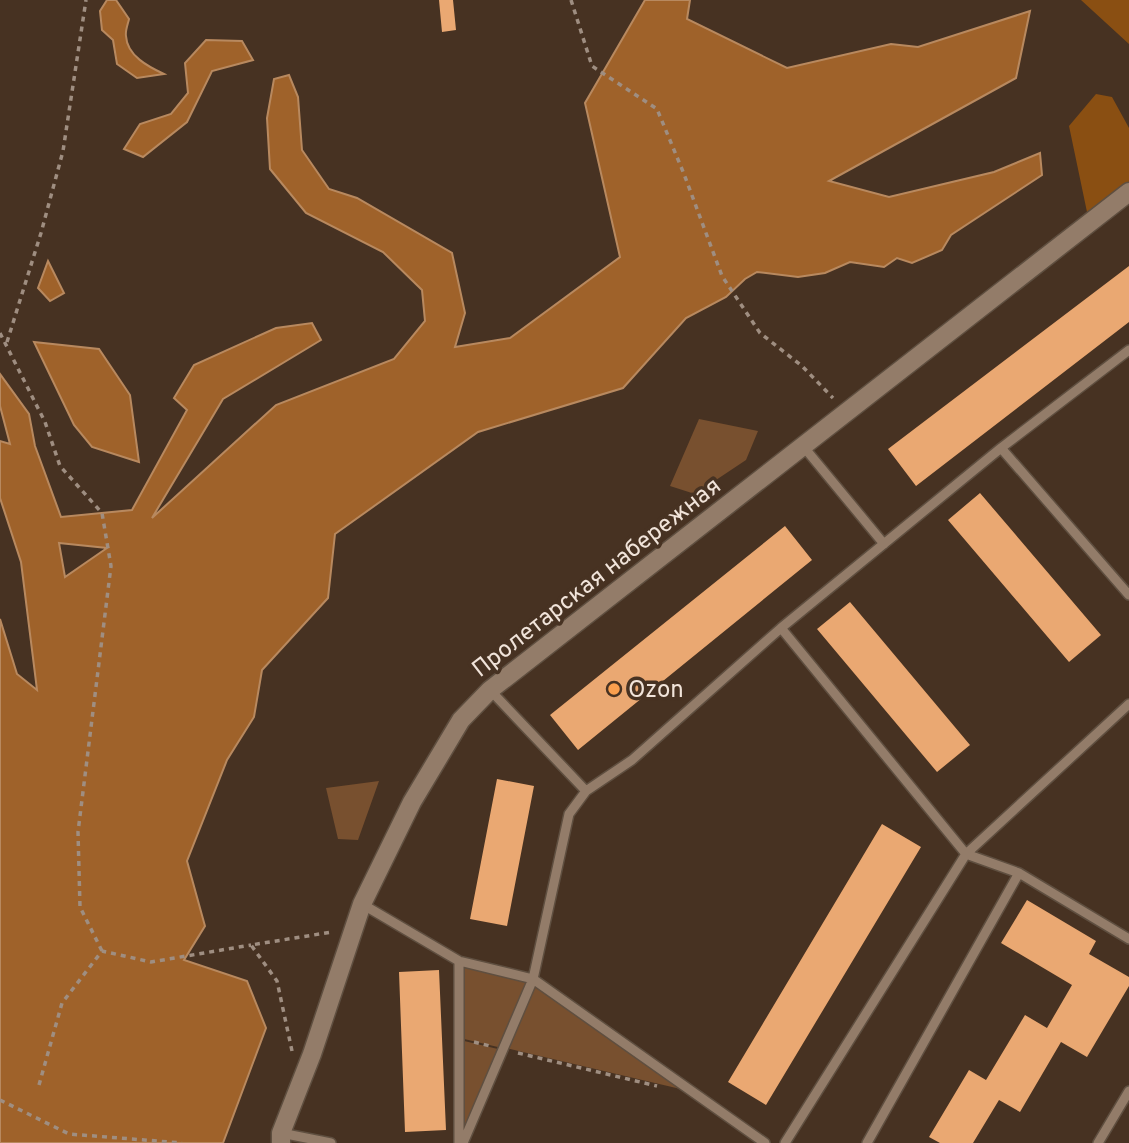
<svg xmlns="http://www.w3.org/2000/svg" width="1129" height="1143" viewBox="0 0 1129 1143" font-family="Overpass,sans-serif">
<rect width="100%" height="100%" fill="#473222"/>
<path fill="#78502f" d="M699,419L758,431L746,460L695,494L670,486Z
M379,781L358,840L338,839L326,788Z
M460,962L531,981L502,1048L460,1038Z
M533,982L689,1091L506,1048Z
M460,1040L502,1050L461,1142Z"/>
<path fill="#8a4f12" d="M1081,0H1129V44Z
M1096,94L1112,97L1129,128V185L1087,212L1069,126Z"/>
<path fill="#9f622a" stroke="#b8895f" stroke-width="2" fill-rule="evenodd" d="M107,0H116L129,19C128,24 125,31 126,36C127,56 149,67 164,74L137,78L117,64L113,40L102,30L100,11Z
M645,0H690L687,19L787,68L891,44L918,47L1030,11L1016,78L829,181L889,197L994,172L1040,153L1042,175L951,235L942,250L912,263L897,258L884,267L850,262L825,273L798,277L757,272L745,279L726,297L686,318L623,388L478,432L335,534L328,598L262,670L254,717L227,760L187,861L205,926L184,960L247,981L266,1028L223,1143H0V619L17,674L37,690L21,562L0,498V441L10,444L0,406V374L29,414L35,446L61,517L132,510L187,410L174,398L194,365L276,328L312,323L321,340L223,399L152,518L276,405L394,359L425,321L422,290L383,252L306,213L270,169L267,118L274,79L289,75L298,97L302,150L329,189L357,198L452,253L465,313L455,347L510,338L620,257L585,103ZM59,543L107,548L65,577Z
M206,40L242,41L253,60L212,71L187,122L143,157L124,149L140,124L171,114L188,93L185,63Z
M48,261L64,293L50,301L38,288Z
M34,342L99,349L130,395L139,462L92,447L74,425Z"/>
<path fill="#eaa872" d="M439,0H453L456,30L442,32Z
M1129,266V322L916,486L888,449Z
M980,493L1101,635L1069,662L948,520Z
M785,526L812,560L578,750L550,715Z
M850,602L970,745L937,772L817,629Z
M497,779L534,786L507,926L470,919Z
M882,824L921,847L766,1105L728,1082Z
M1027,900L1096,941L1089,954L1129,977V986L1087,1057L1061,1042L1020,1112L999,1100L973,1143H940L929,1137L969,1070L986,1080L1025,1015L1047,1028L1072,985L1001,943Z
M439,970L446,1130L405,1132L399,972Z"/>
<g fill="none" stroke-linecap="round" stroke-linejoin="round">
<g stroke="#5f4f40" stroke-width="12">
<path id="lane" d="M803,446L884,544
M1001,448L1129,595
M781,628L966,854L785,1143
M490,690L586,791
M1129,704L966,854L1019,873L1129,939
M362,904L459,961L533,979L765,1143
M459,961V1143
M281,1133L331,1143
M463,1143L533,979L569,814L586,791L632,760L781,628L1001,448L1129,350
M867,1143L1019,873
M1098,1143L1129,1091"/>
</g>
<g stroke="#5f4f40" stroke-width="21">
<path id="street" d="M281,1143V1133L312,1054L362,904L412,802L461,720L490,690L1129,192"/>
</g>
<path stroke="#9f8e81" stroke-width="3.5" stroke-dasharray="5 5" stroke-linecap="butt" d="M571,0L592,66L657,109L684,174L722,276L760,333L802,366L833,398
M0,333L45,422L60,466L102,513L111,566L78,832L80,907L102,951
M7,342L41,233L63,151L86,0
M474,1042L490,1046
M292,1051L277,981L251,945L332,932
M518,1053L657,1086
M39,1085L62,1003L102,951L151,962L251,945
M0,1100L69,1134L182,1143"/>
<use href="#lane" stroke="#937c69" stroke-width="9"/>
<use href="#street" stroke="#937c69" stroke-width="18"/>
</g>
<circle fill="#fa9f4e" stroke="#473222" stroke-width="2.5" cx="614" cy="689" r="7"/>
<g text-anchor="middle" stroke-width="7" stroke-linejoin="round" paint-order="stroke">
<g font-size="24" fill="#f1e4da" stroke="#473222">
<text transform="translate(596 577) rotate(-38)" y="8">Пролетарская набережная</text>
</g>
<g font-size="24" fill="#f1e4da" stroke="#473222" text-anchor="start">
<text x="628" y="697">Ozon</text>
</g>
</g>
</svg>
